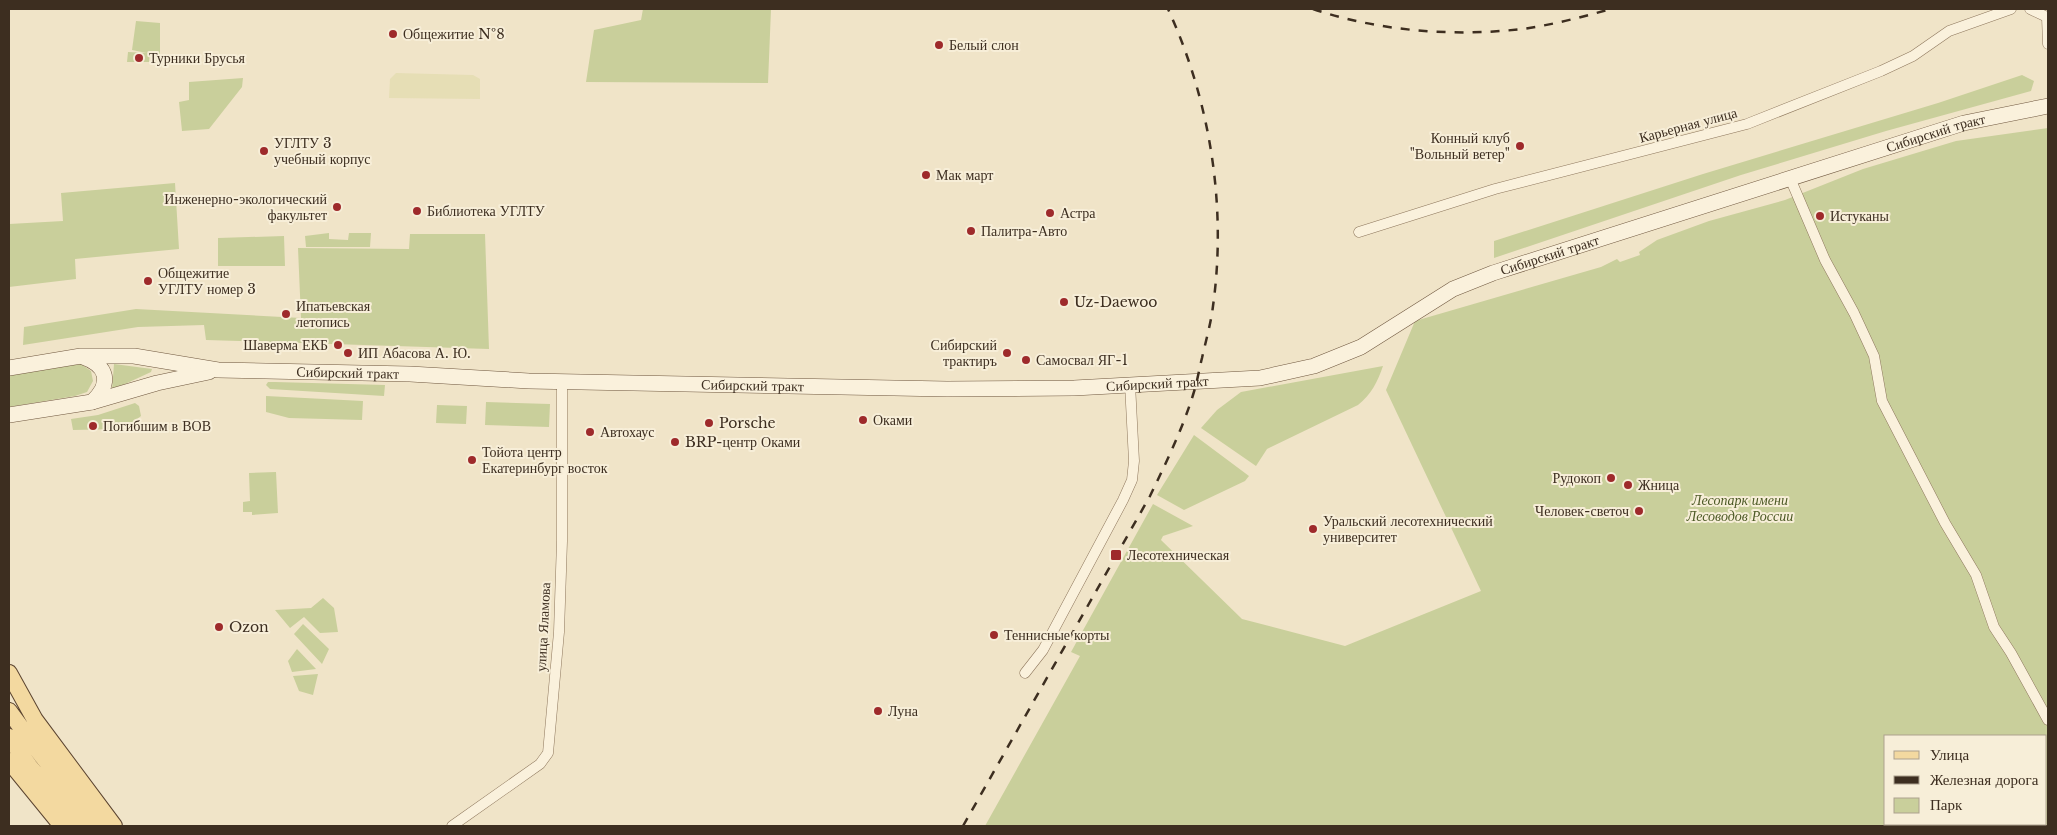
<svg xmlns="http://www.w3.org/2000/svg" width="2057" height="835" viewBox="0 0 2057 835" font-family="'Libre Baskerville',serif">
<rect width="100%" height="100%" fill="#f0e4c8"/>
<path fill="#e6deb5" d="M396,73L473,75L480,79V99L389,98L390,79Z"/>
<path fill="#c9cf9b" fill-rule="evenodd" d="M643,9H771L768,83L586,82L594,30L641,20Z
M136,21L160,23V54L150,53L149,62H127L128,52L147,53L132,50Z
M2022,75L2034,81L2031,91L1886,131L1741,175L1494,258V241L1703,174L1938,103Z
M243,78L242,87L209,129L182,131L179,102L189,100V82Z
M2048,128V826H985L1080,656L1071,652L1153,504L1193,526L1163,536L1161,540L1242,619L1345,646L1481,591L1386,390L1415,321L1601,267L1617,259L1620,262L1640,255L1639,252L1657,240L1709,221L1785,200L1863,169L1956,141ZM1886,736H2046V824H1886Z
M175,183L179,249L75,259L76,279L9,287V224L63,221L61,193Z
M329,233V239L348,240L349,233H371L370,247H306L305,236Z
M410,234H485L489,349L206,340L204,325L138,327L23,345L24,327L136,309L301,318L298,248L409,249Z
M284,236L285,266H218V238Z
M81,364L91,371L93,381L87,392L75,396L9,407V373Z
M114,364L152,369L151,372L112,390Z
M1383,366C1378,381 1371,395 1358,405L1267,449L1256,466L1201,428L1217,410L1241,392Z
M268,382H275L385,385L384,396L270,389L266,385Z
M266,396L363,401L362,420L289,418L266,412Z
M486,402L550,404L549,427L485,425Z
M135,403L139,406L141,416L125,428L120,429L73,430L71,419L98,415Z
M437,405L467,406L466,424L436,423Z
M1194,435L1249,476L1245,481L1184,510L1157,495Z
M276,472L278,513L252,515V512H243V502L250,501L249,473Z
M323,598L334,608L338,632L320,633L304,617L290,628L275,610L311,608Z
M303,624L329,649L322,664L294,634Z
M297,649L316,669L292,672L288,661Z
M318,674L313,695L299,691L293,676Z"/>
<g fill="none" stroke-linecap="round" stroke-linejoin="round">
<g stroke="#8d765c" stroke-width="11">
<path id="street" d="M2030,9L2047,17L2048,44
M1790,178L1825,260L1854,313L1874,356L1882,401L1945,523L1976,575L1994,627L2011,653L2048,720
M1359,232L1495,189L1747,124L1881,71L1913,56L1949,31L2011,9
M1025,673L1043,650L1123,500L1132,480L1134,461L1130,384
M452,826L540,764L548,753L559,632L562,541V382"/>
</g>
<g stroke="#6f573f" stroke-width="16">
<g id="secondary">
<path d="M83,357C108,366 112,383 92,402"/>
<path id="s1" d="M9,368L81,356H134L218,370L410,374L529,381L947,389L1074,388L1260,378L1314,366L1361,347L1453,289L1493,273L1964,123L2048,106"/>
<path d="M9,415L92,402L157,383L209,372"/>
</g>
</g>
<g stroke="#5b4430" stroke-width="18">
<path id="primary" d="M9,673L35,720L114,826
M9,711L42,756L99,826
M9,737L30,767L81,826
M9,761L62,826"/>
</g>
<use href="#street" stroke="#faf1dc" stroke-width="10"/>
<use href="#secondary" stroke="#faf1dc" stroke-width="15"/>
<use href="#primary" stroke="#f3d9a0" stroke-width="16"/>
<path stroke="#3d2e20" stroke-width="2.5" stroke-dasharray="9 9" stroke-linecap="butt" d="M1313,9C1378,31 1453,37 1522,29C1552,25 1582,17 1611,9
M963,826L1150,496C1166,463 1182,430 1193,395C1197,383 1199,370 1202,358C1206,340 1211,323 1213,306C1227,206 1210,100 1168,9"/>
</g>
<g fill="#9e2a2b" stroke="#f7eed8" stroke-width="2">
<circle cx="393" cy="34" r="5"/>
<circle cx="939" cy="45" r="5"/>
<circle cx="139" cy="58" r="5"/>
<circle cx="1520" cy="146" r="5"/>
<circle cx="264" cy="151" r="5"/>
<circle cx="926" cy="175" r="5"/>
<circle cx="337" cy="207" r="5"/>
<circle cx="417" cy="211" r="5"/>
<circle cx="1050" cy="213" r="5"/>
<circle cx="1820" cy="216" r="5"/>
<circle cx="971" cy="231" r="5"/>
<circle cx="148" cy="281" r="5"/>
<circle cx="1064" cy="302" r="5"/>
<circle cx="286" cy="314" r="5"/>
<circle cx="338" cy="345" r="5"/>
<circle cx="348" cy="353" r="5"/>
<circle cx="1007" cy="353" r="5"/>
<circle cx="1026" cy="360" r="5"/>
<circle cx="863" cy="420" r="5"/>
<circle cx="709" cy="423" r="5"/>
<circle cx="93" cy="426" r="5"/>
<circle cx="590" cy="432" r="5"/>
<circle cx="675" cy="442" r="5"/>
<circle cx="472" cy="460" r="5"/>
<circle cx="1611" cy="478" r="5"/>
<circle cx="1628" cy="485" r="5"/>
<circle cx="1639" cy="511" r="5"/>
<circle cx="1313" cy="529" r="5"/>
<rect x="1110" y="549" width="12" height="12" rx="2.5"/>
<circle cx="219" cy="627" r="5"/>
<circle cx="994" cy="635" r="5"/>
<circle cx="878" cy="711" r="5"/>
</g>
<g text-anchor="middle" stroke-width="4" stroke-linejoin="round" paint-order="stroke">
<g font-size="14" fill="#3d2e20" stroke="#f7eed8" text-anchor="start">
<text x="403" y="39">Общежитие №8</text>
<text x="949" y="50">Белый слон</text>
<text x="149" y="63">Турники Брусья</text>
<text x="1510" y="143" text-anchor="end">Конный клуб<tspan x="1510" dy="16">"Вольный ветер"</tspan></text>
<text x="274" y="148">УГЛТУ 3<tspan x="274" dy="16">учебный корпус</tspan></text>
<text x="936" y="180">Мак март</text>
<text x="327" y="204" text-anchor="end">Инженерно-экологический<tspan x="327" dy="16">факультет</tspan></text>
<text x="427" y="216">Библиотека УГЛТУ</text>
<text x="1060" y="218">Астра</text>
<text x="1830" y="221">Истуканы</text>
<text x="981" y="236">Палитра-Авто</text>
<text x="158" y="278">Общежитие<tspan x="158" dy="16">УГЛТУ номер 3</tspan></text>
<text x="1074" y="307">Uz-Daewoo</text>
<text x="296" y="311">Ипатьевская<tspan x="296" dy="16">летопись</tspan></text>
<text x="328" y="350" text-anchor="end">Шаверма ЕКБ</text>
<text x="997" y="350" text-anchor="end">Сибирский<tspan x="997" dy="16">трактиръ</tspan></text>
<text x="358" y="358">ИП Абасова А. Ю.</text>
<text x="1036" y="365">Самосвал ЯГ-1</text>
<text x="873" y="425">Оками</text>
<text x="719" y="428">Porsche</text>
<text x="103" y="431">Погибшим в ВОВ</text>
<text x="600" y="437">Автохаус</text>
<text x="685" y="447">BRP-центр Оками</text>
<text x="482" y="457">Тойота центр<tspan x="482" dy="16">Екатеринбург восток</tspan></text>
<text x="1601" y="483" text-anchor="end">Рудокоп</text>
<text x="1638" y="490">Жница</text>
<text x="1629" y="516" text-anchor="end">Человек-светоч</text>
<text x="1323" y="526">Уральский лесотехнический<tspan x="1323" dy="16">университет</tspan></text>
<text x="1127" y="560">Лесотехническая</text>
<text x="229" y="632">Ozon</text>
<text x="1004" y="640">Теннисные корты</text>
<text x="888" y="716">Луна</text>
</g>
<g font-size="14" fill="#3d2e20" stroke="#f7eed8">
<text transform="translate(1688 125) rotate(-15)" y="5">Карьерная улица</text>
<text dy="5" stroke="none"><textPath href="#s1" startOffset="1976">Сибирский тракт</textPath></text>
<text dy="5" stroke="none"><textPath href="#s1" startOffset="1571">Сибирский тракт</textPath></text>
<text dy="5" stroke="none"><textPath href="#s1" startOffset="341">Сибирский тракт</textPath></text>
<text dy="5" stroke="none"><textPath href="#s1" startOffset="1151">Сибирский тракт</textPath></text>
<text dy="5" stroke="none"><textPath href="#s1" startOffset="746">Сибирский тракт</textPath></text>
<text transform="translate(543 627) rotate(-87)" y="5">улица Яламова</text>
</g>
<g font-size="14" font-style="italic" fill="#4d5a26" stroke="#f7eed8">
<text x="1740" y="505">Лесопарк имени<tspan x="1740" dy="16">Лесоводов России</tspan></text>
</g>
</g>
<rect width="2057" height="835" fill="none" stroke="#3d2e20" stroke-width="20"/>
<rect x="1884" y="735" width="162" height="90" fill="#f7eed8" stroke="#ada18e"/>
<rect x="1894" y="751" width="25" height="8" fill="#f3d9a0" stroke="#ada18e"/>
<text x="1930" y="760" font-size="15" fill="#3d2e20">Улица</text>
<rect x="1894" y="776" width="25" height="8" fill="#3d2e20" stroke="#ada18e"/>
<text x="1930" y="785" font-size="15" fill="#3d2e20">Железная дорога</text>
<rect x="1894" y="798" width="25" height="15" fill="#c9cf9b" stroke="#ada18e"/>
<text x="1930" y="810" font-size="15" fill="#3d2e20">Парк</text>
</svg>
